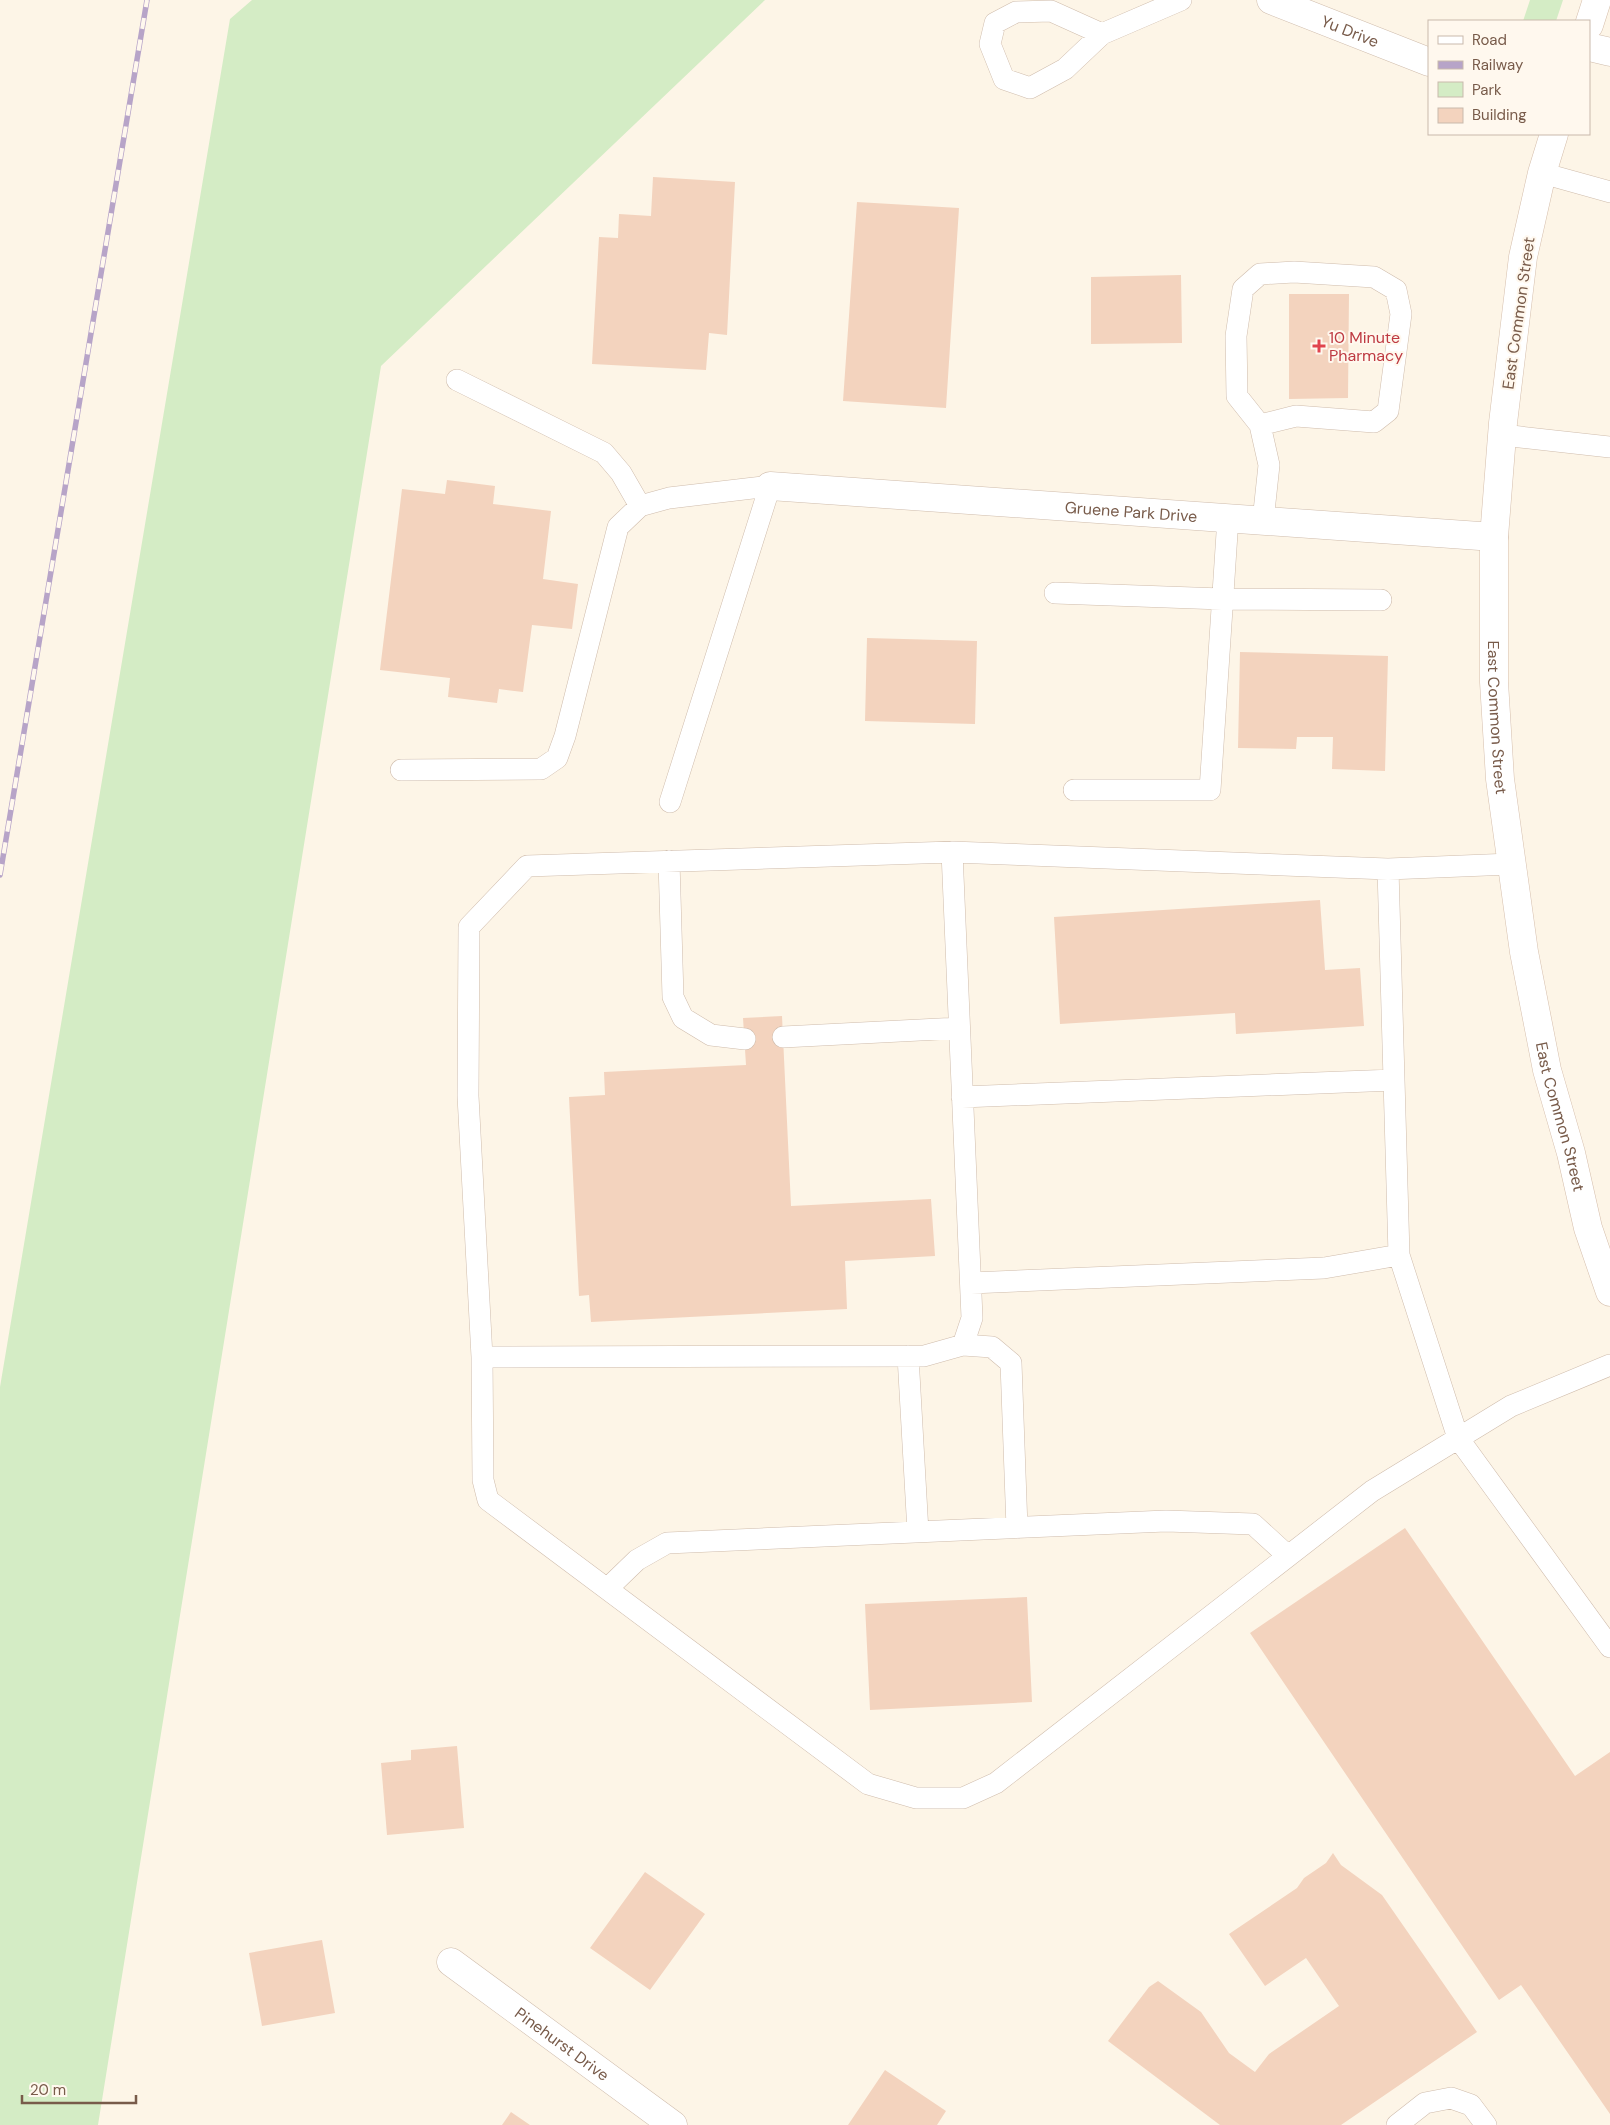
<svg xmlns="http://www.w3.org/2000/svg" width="1610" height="2125" viewBox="0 0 1610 2125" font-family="'DM Sans',sans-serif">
<rect width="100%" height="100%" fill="#fdf5e7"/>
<path fill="#d4ecc5" d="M252,0H765L381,366L98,2125H0V1387L230,19Z
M1530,0H1563L1556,21H1523Z"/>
<path fill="#f3d3be" d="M653,177L735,182L727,335L709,333L706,370L592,364L599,237L618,238L619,214L651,216Z
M857,202L959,208L946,408L843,401Z
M1181,275L1182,343L1091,344V277Z
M1289,294H1349L1348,398L1289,399Z
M447,480L495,486L493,504L551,511L543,579L578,584L572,629L532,625L523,692L499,689L497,703L448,697L450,678L380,670L402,489L445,494Z
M867,638L977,641L975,724L865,721Z
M1240,652L1388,656L1385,771L1332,769L1333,737H1297L1296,749L1238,748Z
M1320,900L1325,970L1360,968L1364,1026L1236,1034L1235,1013L1060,1024L1054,917Z
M782,1016L791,1206L931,1199L935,1256L845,1261L847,1309L591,1322L589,1295L579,1296L569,1097L605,1095L604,1072L746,1065L743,1018Z
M1405,1528L1575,1776L1610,1752V2114L1521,1985L1499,2000L1250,1633Z
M1027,1597L1032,1702L870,1710L865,1604Z
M457,1746L464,1828L387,1835L381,1763L411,1760V1750Z
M1333,1853L1341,1865L1382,1895L1477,2032L1341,2125H1220L1108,2041L1149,1987L1158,1981L1201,2012L1229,2053L1255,2072L1269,2054L1339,2006L1306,1958L1265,1986L1229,1934L1297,1888L1304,1878L1326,1863Z
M645,1872L705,1914L650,1990L590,1948Z
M322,1940L335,2013L262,2026L249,1953Z
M885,2070L946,2111L937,2125H848Z
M511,2112L530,2125H502Z"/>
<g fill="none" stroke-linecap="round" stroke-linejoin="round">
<g stroke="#cfbcac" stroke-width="22">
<path id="lane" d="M1102,34L1051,11L1016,12L995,23L990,44L1004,79L1030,88L1065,69L1102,34L1181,0
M1542,173L1610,192
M457,380L604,453L621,473L640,506
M1260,425L1296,416L1374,422L1388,411L1401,314L1396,290L1374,277L1294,272L1260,274L1243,289L1236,336L1237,396L1260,425L1269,465L1263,521
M1502,435L1610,447
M1055,593L1222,599L1381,600
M401,770L541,769L557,758L565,736L618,527L640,506L669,498L770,486L670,802
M1074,790H1210L1228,518
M952,852L972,1318L963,1345L924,1356L482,1357L468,1096L469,927L527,866L952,852L1388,869L1511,864
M669,861L673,997L683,1018L711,1035L745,1039
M1388,869L1399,1255L1458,1438L1610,1647
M783,1037L959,1028
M962,1097L1394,1080
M971,1283L1324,1268L1399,1255
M963,1345L992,1347L1011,1363L1017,1528
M908,1356L918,1532
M482,1357L483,1480L488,1500L868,1784L916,1798H963L996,1783L1372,1491L1511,1406L1610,1365
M608,1588L637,1560L667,1543L1166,1521L1253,1524L1288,1556
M1397,2125L1425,2103L1451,2098L1471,2105L1486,2125"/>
</g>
<g stroke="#cfbcac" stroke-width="29">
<g id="street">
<path id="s1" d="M1271,0L1429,62"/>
<path d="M1589,47L1610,52"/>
<path id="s2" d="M770,486L1494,537"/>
<path id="s3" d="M451,1962L673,2125"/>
</g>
</g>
<g stroke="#d5beac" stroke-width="29">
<g id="secondary">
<path d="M1589,25L1597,0"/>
<path id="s4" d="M1554,134L1542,173L1523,257L1503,423L1494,537V682L1500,779L1524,952L1547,1070L1571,1153L1588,1228L1610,1292"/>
</g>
</g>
<use href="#lane" stroke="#fff" stroke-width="21"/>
<use href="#street" stroke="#fff" stroke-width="28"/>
<use href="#secondary" stroke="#fff" stroke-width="28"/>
<g stroke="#b7a4c8" stroke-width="5.5">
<path id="rail" d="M0,875L147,0"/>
</g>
<use href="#rail" stroke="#fff8ee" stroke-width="4" stroke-dasharray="11" stroke-linecap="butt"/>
</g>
<path fill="#e0444e" stroke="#fff8ee" stroke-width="2" d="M1316.5 338.5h5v5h5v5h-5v5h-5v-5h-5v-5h5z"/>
<g text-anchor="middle" stroke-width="4" stroke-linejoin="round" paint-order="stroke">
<g font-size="16" fill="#785b4a" stroke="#fff8ee">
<text dy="6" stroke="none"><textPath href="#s1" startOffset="85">Yu Drive</textPath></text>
<text transform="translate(1518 313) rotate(-82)" y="6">East Common Street</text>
<text dy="6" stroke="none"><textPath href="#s2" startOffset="362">Gruene Park Drive</textPath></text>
<text dy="6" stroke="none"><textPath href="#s4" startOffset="589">East Common Street</textPath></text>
<text dy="6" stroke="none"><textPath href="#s4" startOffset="994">East Common Street</textPath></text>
<text dy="6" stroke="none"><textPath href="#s3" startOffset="138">Pinehurst Drive</textPath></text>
</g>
<g font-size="16" fill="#be3a42" stroke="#fff8ee" text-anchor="start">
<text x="1329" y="343">10 Minute<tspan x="1329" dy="18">Pharmacy</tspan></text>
</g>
</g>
<rect x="1428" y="20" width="162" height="115" fill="#fff8ee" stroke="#c9b9ac"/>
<rect x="1438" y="36" width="25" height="8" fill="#ffffff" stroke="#c9b9ac"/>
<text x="1472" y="45" font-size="15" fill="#785b4a">Road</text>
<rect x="1438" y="61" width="25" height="8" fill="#b7a4c8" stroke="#c9b9ac"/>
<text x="1472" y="70" font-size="15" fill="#785b4a">Railway</text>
<rect x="1438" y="82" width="25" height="15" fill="#d4ecc5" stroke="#c9b9ac"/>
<text x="1472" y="95" font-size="15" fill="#785b4a">Park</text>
<rect x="1438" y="108" width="25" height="15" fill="#f3d3be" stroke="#c9b9ac"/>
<text x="1472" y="120" font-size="15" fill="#785b4a">Building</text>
<path d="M22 2095v8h114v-8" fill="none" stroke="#785b4a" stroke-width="2.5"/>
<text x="30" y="2095" font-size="15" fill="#785b4a" stroke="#fff8ee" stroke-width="4" paint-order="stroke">20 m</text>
</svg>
